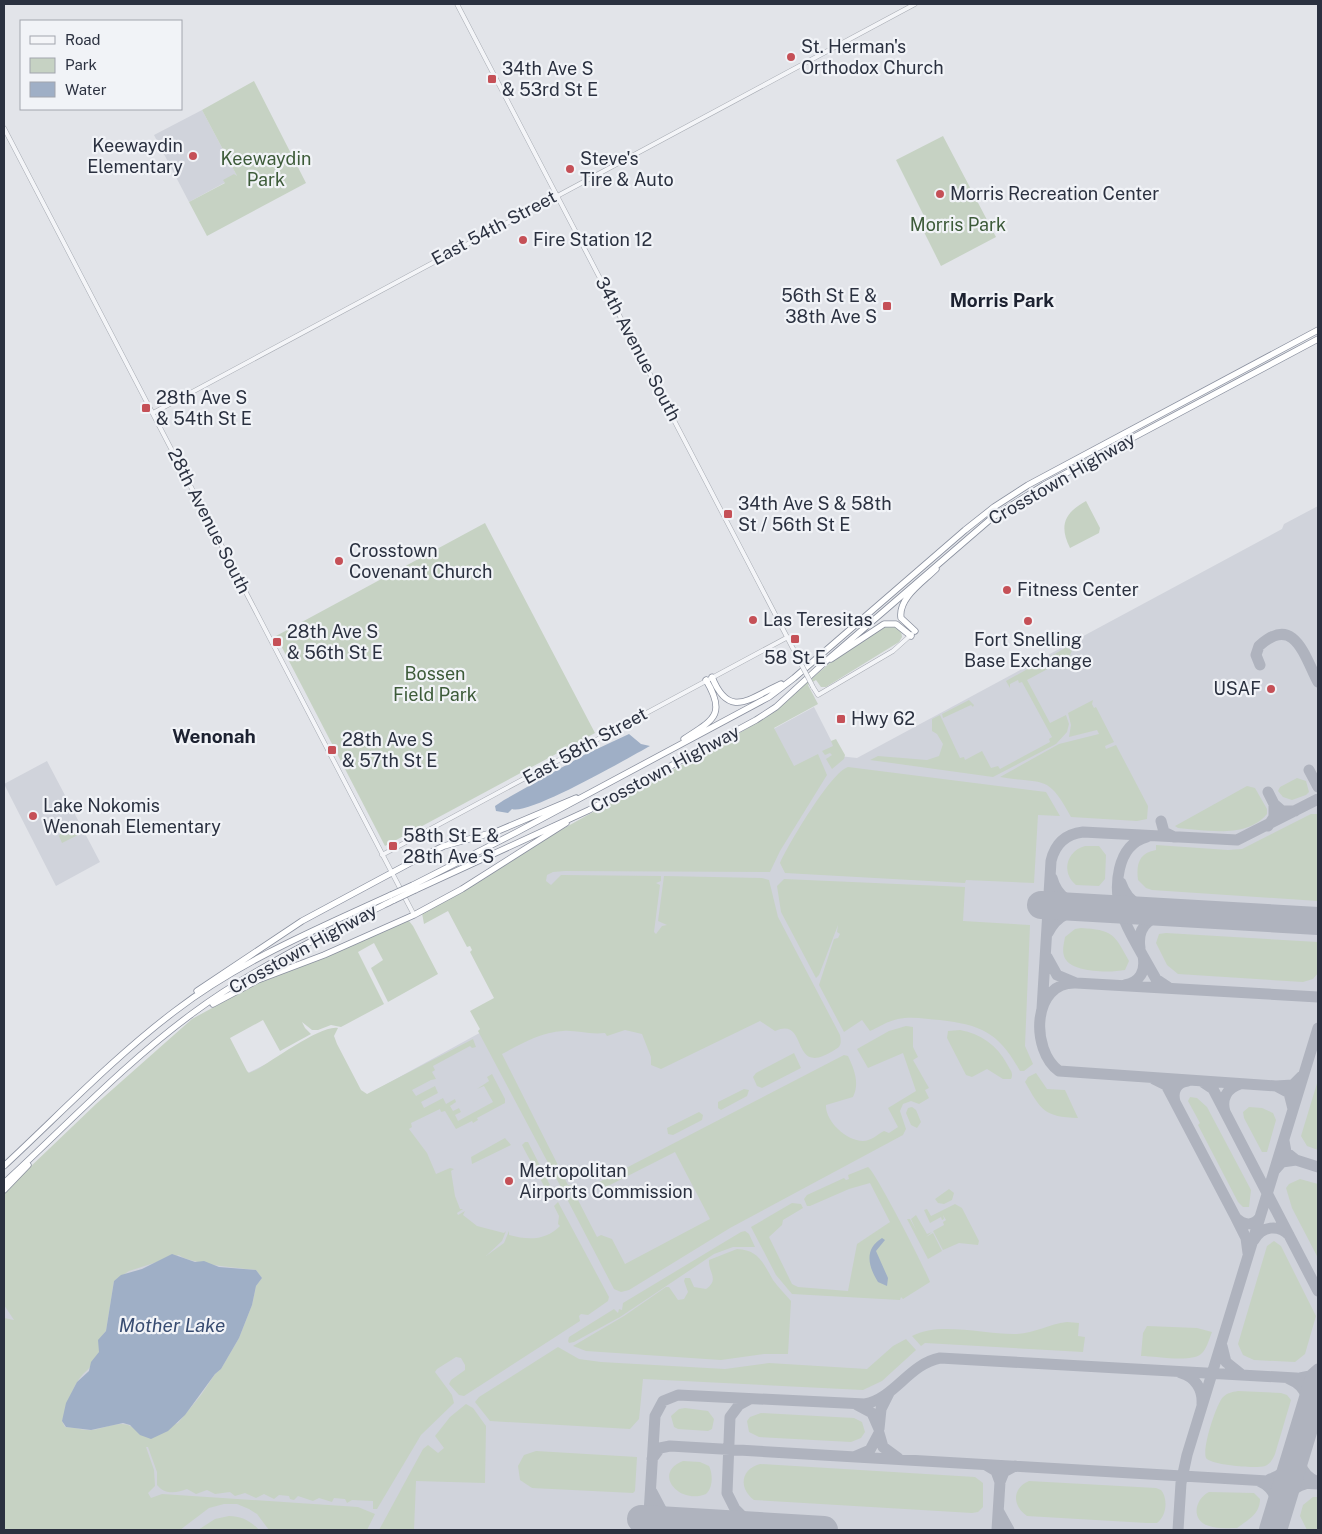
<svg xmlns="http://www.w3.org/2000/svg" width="1322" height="1534" viewBox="0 0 1322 1534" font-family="'Public Sans',sans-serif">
<rect width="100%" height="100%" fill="#e2e4e9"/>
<path fill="#d0d3db" d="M202,110L237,176L189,202L154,135Z
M1318,506V1530H4V1238L139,1127L329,1033L363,1097L516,1013L460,906L639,802L814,707L839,756L857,758L1282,529L1284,524Z
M47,761L100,862L56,886L4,784Z"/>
<path fill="#c6d2c3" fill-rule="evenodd" d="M254,81L306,183L207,236L189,202L225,183L223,180L234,174L237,176L202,110Z
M943,136L996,237L941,266L923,230L929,226L896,160Z
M1086,501L1100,528L1099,533L1070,548C1059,526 1064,513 1086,501Z
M485,523L595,733L385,846L276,636Z
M885,626H894L901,631L902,637L899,642L826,687H821L816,680L808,685L818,704L774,728L794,766L818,754L827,775L780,851L770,872L565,871L553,872L547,875L546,881L551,885L561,875L661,876V881L656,883L660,885L654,932L656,934L662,926L667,925L658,921L664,876L762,878L769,880L778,917L840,1035C841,1041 842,1046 836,1049C788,1081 810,1015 775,1031L760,1021L661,1069L651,1065V1057L642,1034L625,1030L607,1036L605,1033C589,1035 577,1030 563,1031C541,1032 521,1044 502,1054L568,1185H572V1189L563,1191L478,1031L480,1029L470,1011L494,998L470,952L472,950L470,946L467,947L448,911L424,924L422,913C465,887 508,859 552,835C616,798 684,766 748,728C797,699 834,650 885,626Z
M1067,647L1072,651L1070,655L1076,666L1070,657L1027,680L1050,723L1066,715L1069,724L1067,732L1056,744L993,777L870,760L878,756L927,760L939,756L943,744L937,734L932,731V719L940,715L960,758L964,757L965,760L982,751L991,768L998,766L1000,769L1050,742L1049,739L1052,737L1022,682L1019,683L1018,680L1010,684V688L1006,681Z
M969,700L974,705L973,707L971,705L943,718L942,714Z
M1093,700L1092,704L1094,708L1096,707L1114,742L1105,746L1106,749L1116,745L1148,806L1147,819L1137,821L1071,817C1047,773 1045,785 1000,777L1059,744L1099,734L1097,730L1069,737L1071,725L1068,713Z
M836,739L845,755L844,759L832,769L826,759L832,755L830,753L825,755L822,751L833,746L831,741Z
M848,767L1046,792L1060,816L1038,815L1034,883L966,880L965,883L785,873L780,863C788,845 831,772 848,767Z
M1297,778L1306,781L1309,792L1306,795L1292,800L1283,797L1278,791L1280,787Z
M1247,786L1255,788L1267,809V814C1246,839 1206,830 1178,828L1175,826Z
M1311,814H1318V901L1152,890L1146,888L1138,880C1136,864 1139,853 1156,850V845L1228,850L1242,849Z
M75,823L80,834L62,843L59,836L63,829Z
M1085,846H1099L1106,855L1105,879L1099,886L1076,885C1061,873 1066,851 1085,846Z
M784,879L965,887L963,921L1030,925L1025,1046L1033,1064L1024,1071H1020C999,1033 982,1025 940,1020C927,1019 912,1016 898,1019C888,1021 879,1027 870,1031L862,1020L844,1032L819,985L834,939L838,938L840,934L837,932L838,925L819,975L816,978L781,912L777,886Z
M406,921H409L413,926L438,974L388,1002L371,968L383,960L374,943L358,952L384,1004L341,1027L331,1025L318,1030H312L302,1022L305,1028L311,1034L280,1051L263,1020L230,1038L247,1071L249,1073L256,1070C272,1061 322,1024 338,1028L334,1036L337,1044L361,1090L367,1094L473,1039L476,1047L472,1048L470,1046L433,1066L435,1070L432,1072L436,1079L431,1080L412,1090L416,1096L435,1086L438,1093L421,1102L424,1108L443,1098L446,1104L455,1099L456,1102L450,1106L453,1111L459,1108L461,1112L455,1115L458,1121L493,1102L484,1086L477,1089L489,1081L487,1077L492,1074L505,1099V1103L477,1118L478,1120L473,1123L472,1121L456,1129L445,1111L441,1112L440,1109L411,1123L412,1127L409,1129L427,1153L436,1174L450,1168L454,1169L451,1171L455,1196L460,1209H463L457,1213L458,1215L465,1211L463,1215L477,1226L504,1233L506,1231L502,1241L486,1256L504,1243L509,1231V1235C528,1240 545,1241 560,1226L558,1224L559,1216L554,1206L558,1202L609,1297L608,1301L588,1315L581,1314L579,1316L580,1321L464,1396L459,1395L449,1384L451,1380L465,1370V1365L461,1358L456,1357L437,1369L435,1372L452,1395L454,1403L421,1435L377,1509H373V1501L352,1500L347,1503L345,1499L334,1498L332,1502L319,1498L313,1501L298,1496L294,1500L290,1499L289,1496L279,1495L274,1499L264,1494L256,1498L245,1493L235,1496L230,1492L215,1494L207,1490L196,1494L187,1489C177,1493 165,1495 157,1485V1472L148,1447H146L154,1470L155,1486L148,1493L151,1498L162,1494L358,1507L375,1514L367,1530H269L257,1514L249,1509L237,1504H224L209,1508L180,1530H4V1318L14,1320L4,1305V1192L96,1104L192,1019L265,979ZM179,1255C189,1264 240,1268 256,1270L262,1278L256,1286L252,1305L239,1338L221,1369L215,1374L201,1395L178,1423L140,1435C127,1416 111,1427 93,1430C85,1431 74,1427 65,1427L62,1421C68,1406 71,1387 83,1374C90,1368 95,1362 99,1352C102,1344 99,1338 106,1331L114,1281L129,1271Z
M1081,928C1112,930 1114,933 1129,961L1125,970C1110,973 1069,973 1064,956C1062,950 1064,943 1065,937L1075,929Z
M1166,933L1318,942V973L1313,979L1303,982L1178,974L1167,965L1156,943L1159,934Z
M906,1026L913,1027V1047L918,1057L913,1060L929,1088L925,1090L929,1098L919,1104L911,1101L903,1104L900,1111L906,1129L903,1135L730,1228L629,1290L621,1292L614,1289L568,1201L570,1197L579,1195L581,1197L578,1200L597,1237L601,1235L612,1239L625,1264L710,1219L675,1152L600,1190L597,1185L599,1182L844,1055L848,1056C854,1069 860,1083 853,1097L826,1105C825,1121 846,1141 863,1141C871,1141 878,1134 884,1131L889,1133L898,1127L888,1108L916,1091L903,1053L868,1068L857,1049L889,1031Z
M960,1030C981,1034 997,1045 1007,1064C1010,1070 1014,1073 1011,1079H1003L987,1069L972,1077L966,1075L947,1038L948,1031Z
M794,1053L801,1068L762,1088L757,1086L753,1077L756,1073Z
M1036,1073L1047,1089L1065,1090L1078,1118C1044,1117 1041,1110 1025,1082L1028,1077Z
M1318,1080V1150L1307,1146L1301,1136Z
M744,1089L749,1090L747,1096L721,1110L718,1108V1102Z
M1190,1097L1197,1098L1207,1107L1251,1190L1249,1207H1243L1238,1202L1198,1125L1200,1123L1188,1101Z
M912,1107L916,1110L921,1122L917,1128L911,1125L906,1113L908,1108Z
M1249,1107L1262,1108L1273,1113L1276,1120L1267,1152H1262L1244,1118L1243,1112Z
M699,1112L703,1115L702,1120L673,1135L668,1134L667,1128Z
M505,1138L511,1145L472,1164L471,1157Z
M525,1142H528L555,1195V1198L550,1197L524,1149L522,1145Z
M868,1167C875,1171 924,1266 930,1282L903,1299L901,1297L900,1300L792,1294L776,1275L751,1227L792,1203L801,1204L803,1208L783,1220L782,1225L769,1237L792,1284L798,1287L848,1291L857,1244L890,1222L870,1183L849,1189L810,1206H807L804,1199L807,1195L844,1178L846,1180L849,1179L848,1175Z
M1300,1179L1318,1184V1258L1292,1208L1286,1188L1289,1184Z
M949,1189L954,1193L952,1200L944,1204L938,1203L935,1199Z
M955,1204L962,1208L979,1241L978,1245L959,1243L943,1250L933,1231L944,1225L943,1222L946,1220L943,1215L944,1219L942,1220L941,1217L930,1223L924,1210L927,1209L931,1216Z
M916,1215L927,1234L932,1232L926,1237L933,1233L942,1251L928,1259L907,1219H910L916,1230L911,1219Z
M745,1231L749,1234L755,1247H733L714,1254L620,1317L574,1342L569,1343L568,1341L569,1337L614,1309L618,1313L619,1309L622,1310L623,1303L741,1232Z
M1274,1241L1281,1246L1316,1316L1305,1354L1295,1362L1254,1360L1243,1355L1238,1344L1267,1246Z
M737,1249C759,1250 763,1263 773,1280C778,1287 785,1294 791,1301L788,1354H764L721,1360L586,1351L573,1346L624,1316L666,1287H669L678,1300L684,1299L688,1292L684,1281L685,1278H690L694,1287L706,1289C720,1279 708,1273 709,1260Z
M1067,1322L1079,1323L1078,1336L1085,1337L1083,1352L925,1343L921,1346L912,1336C940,1321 986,1335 1017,1334C1035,1333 1049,1324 1067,1322Z
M1147,1326L1197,1328L1212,1332C1209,1339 1207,1349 1201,1354C1190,1363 1156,1356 1141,1356L1143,1333Z
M906,1339L916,1350L882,1381L863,1390L643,1379L639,1419L630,1429L490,1421L475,1402L479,1397L558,1347L579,1359L601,1362L725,1369L769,1363L867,1369L893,1346Z
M1238,1391L1281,1393L1287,1395L1291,1400L1275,1454C1273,1459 1270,1464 1265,1466C1256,1469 1211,1465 1206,1458C1202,1448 1216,1405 1223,1397C1227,1393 1232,1392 1238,1391Z
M466,1404L473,1408L486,1426L485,1483L416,1481L414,1530H379L423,1449L428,1445L438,1453L444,1448L435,1436L450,1417Z
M685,1408L708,1411L714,1419L712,1429L708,1431L678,1429L674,1427L671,1416L679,1409Z
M761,1413L854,1418L862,1422L865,1432L861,1438L851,1442L759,1437L749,1432L747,1421L750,1417Z
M536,1451L637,1457L635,1491L633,1493L532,1488L520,1480L518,1466L524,1455Z
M683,1461L700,1462L709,1466C713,1474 713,1488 706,1494C679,1505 652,1473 683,1461Z
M760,1464L975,1477L983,1483V1507L978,1512L972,1513L754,1500C738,1488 741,1469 760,1464Z
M1029,1481L1156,1488L1161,1490C1168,1498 1167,1516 1157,1523H1147L1027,1516C1012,1506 1012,1488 1029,1481Z
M1209,1492L1254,1493L1260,1499C1260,1514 1248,1520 1237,1528C1229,1528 1217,1529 1209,1526C1190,1520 1195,1499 1209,1492Z
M1313,1497H1318V1530H1307L1300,1516L1303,1505Z
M229,1516C241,1516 251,1521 259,1530H198L215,1519Z"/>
<path fill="#9fafc6" d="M629,734L641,744L650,746C630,757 528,816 512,809L508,813L496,811L495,806L504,800L584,755Z
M882,1238L885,1240L876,1251L888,1278L887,1286L878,1282C868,1266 864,1249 882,1238Z
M172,1254L195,1262L204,1261L219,1267L256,1270L262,1278L256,1286L252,1305L239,1338L221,1369L215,1374L185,1415L168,1431L151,1439L140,1435L130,1425L123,1423L91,1430L66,1427L62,1421L66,1403L77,1382L89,1371L91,1362L99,1352L98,1340L106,1331L114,1281L121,1275L142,1269Z"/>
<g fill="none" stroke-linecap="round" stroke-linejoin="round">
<path stroke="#afb3be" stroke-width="11" d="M1260,665L1256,655L1259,646C1294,614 1304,655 1318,682
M1309,770L1318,787
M1268,792L1274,804
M1161,821L1164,832L1174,837
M1268,826L1274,817V804L1282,811H1295
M1121,883C1130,910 1152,909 1176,913C1155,914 1136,923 1140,948
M1048,933C1057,914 1071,911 1090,908C1071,905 1057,897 1052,878
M1143,956C1136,943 1127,929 1122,914C1113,888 1116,845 1147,837
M1047,957L1057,975L1076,983C1032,981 1030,1050 1059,1071L1276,1086
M1076,983L1318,997
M1125,985C1140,982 1146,971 1143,956L1156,979L1168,987
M1042,1009L1051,861C1055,844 1066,834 1083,832L1237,840L1318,799
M1154,1079L1166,1085L1175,1102C1172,1091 1177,1082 1188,1081
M1201,1081L1213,1089L1225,1112C1221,1099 1227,1088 1240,1084
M1175,1102L1236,1218
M1293,1109L1289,1093L1276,1086L1293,1085L1302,1076
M1225,1112L1318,1291
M1296,1160L1318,1167
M1275,1170L1282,1162L1296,1160L1286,1152L1284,1141
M1254,1240C1262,1226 1278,1224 1289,1235
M1248,1253L1246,1238L1236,1218C1244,1226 1254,1226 1260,1217
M1222,1346L1226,1362L1241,1374
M1181,1373C1195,1377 1203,1389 1202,1404
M1300,1378L1310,1376L1318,1369
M1289,1379C1311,1388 1309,1405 1305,1425L1312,1408L1318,1400
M857,1405L872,1413L879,1429L881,1409L889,1393
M856,1456L870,1450L879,1433L883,1447L898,1458
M652,1459L660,1448L670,1446L1318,1484
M986,1465L996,1471L1000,1482L1004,1472L1015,1466
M1270,1479C1291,1473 1294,1456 1302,1438C1297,1457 1298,1474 1318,1482
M1259,1481C1277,1489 1279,1504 1275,1521C1283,1505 1285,1490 1305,1484
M652,1492L662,1511L683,1522L662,1530
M999,1512L1009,1530
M648,1530L655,1416L663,1401L678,1395L865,1404C895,1398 909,1364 940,1358L1296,1378L1318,1382
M748,1530L776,1527L746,1520L735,1509L727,1493L730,1417L739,1405L750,1399
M997,1530L1000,1482
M1178,1530L1181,1483L1187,1455L1318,1028"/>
<path stroke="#afb3be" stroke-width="28" d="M1041,905L1318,921
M641,1519L824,1530
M1273,1530L1318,1382"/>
<g stroke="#a7abb3" stroke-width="5">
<path id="tertiary" d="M457,4L799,660
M4,128L414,915
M153,413L915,4
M813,687L818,695L893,651L912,634
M382,855L788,637"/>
</g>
<g stroke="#8a909f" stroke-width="7">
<path id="motorway" d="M915,631L901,618C898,598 923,582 936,569
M831,659L884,624H896L911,636
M712,677C729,720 750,698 781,684
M684,739C713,720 727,715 706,680
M413,885L517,832L769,697L794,678L965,530L994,507L1028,485L1318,330
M415,890L589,810L756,720L776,707L825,662L993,517L1044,485L1318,339
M197,991L302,921L423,856L444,846L498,831L576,798
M213,1004L258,980L324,955L414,915L462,889L566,823
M4,1166C60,1114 114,1057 175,1011C240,961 317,929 391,895
M4,1183C66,1126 125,1063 193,1013C254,968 325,934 394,900
M4,1190L28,1165"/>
</g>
<use href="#tertiary" stroke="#f4f5f8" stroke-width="4"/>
<use href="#motorway" stroke="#fff" stroke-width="5.5"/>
<g stroke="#a7abb3" stroke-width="5" stroke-linecap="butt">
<path id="tertiary-bridge" d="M799,660L813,687"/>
</g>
<g stroke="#8a909f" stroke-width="7" stroke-linecap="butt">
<path id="motorway-bridge" d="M391,895L413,885
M394,900L415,890"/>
</g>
<use href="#tertiary-bridge" stroke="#f4f5f8" stroke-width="4"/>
<use href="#motorway-bridge" stroke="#fff" stroke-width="5.5"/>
</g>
<g fill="#c55057" stroke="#f1f3f7" stroke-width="2">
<circle cx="791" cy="57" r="5"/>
<rect x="487" y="74" width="10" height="10" rx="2.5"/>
<circle cx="193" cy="156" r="5"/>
<circle cx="570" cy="169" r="5"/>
<circle cx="940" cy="194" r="5"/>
<circle cx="523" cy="240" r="5"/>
<rect x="882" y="301" width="10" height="10" rx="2.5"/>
<rect x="141" y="403" width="10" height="10" rx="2.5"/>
<rect x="723" y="509" width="10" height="10" rx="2.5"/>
<circle cx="339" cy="561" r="5"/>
<circle cx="1007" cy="590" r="5"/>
<circle cx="753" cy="620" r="5"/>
<circle cx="1028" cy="621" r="5"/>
<rect x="790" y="634" width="10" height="10" rx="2.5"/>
<rect x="272" y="637" width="10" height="10" rx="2.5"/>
<circle cx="1271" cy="689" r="5"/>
<rect x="836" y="714" width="10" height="10" rx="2.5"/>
<rect x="327" y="745" width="10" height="10" rx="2.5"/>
<circle cx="33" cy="816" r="5"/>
<rect x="388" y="841" width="10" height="10" rx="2.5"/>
<circle cx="509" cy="1181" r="5"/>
</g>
<g text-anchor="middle" stroke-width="4.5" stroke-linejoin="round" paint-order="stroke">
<g font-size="18" fill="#2b3140" stroke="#f1f3f7" text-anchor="start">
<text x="801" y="53">St. Herman's<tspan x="801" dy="21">Orthodox Church</tspan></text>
<text x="502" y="75">34th Ave S<tspan x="502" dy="21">&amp; 53rd St E</tspan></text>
<text x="183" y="152" text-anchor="end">Keewaydin<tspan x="183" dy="21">Elementary</tspan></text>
<text x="580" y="165">Steve's<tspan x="580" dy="21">Tire &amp; Auto</tspan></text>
<text x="950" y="200">Morris Recreation Center</text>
<text x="533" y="246">Fire Station 12</text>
<text x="877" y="302" text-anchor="end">56th St E &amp;<tspan x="877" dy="21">38th Ave S</tspan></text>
<text x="156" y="404">28th Ave S<tspan x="156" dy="21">&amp; 54th St E</tspan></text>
<text x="738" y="510">34th Ave S &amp; 58th<tspan x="738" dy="21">St / 56th St E</tspan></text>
<text x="349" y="557">Crosstown<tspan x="349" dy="21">Covenant Church</tspan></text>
<text x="1017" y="596">Fitness Center</text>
<text x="763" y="626">Las Teresitas</text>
<text x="287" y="638">28th Ave S<tspan x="287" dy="21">&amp; 56th St E</tspan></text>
<text x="1028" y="646" text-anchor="middle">Fort Snelling<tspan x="1028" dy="21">Base Exchange</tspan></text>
<text x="795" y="664" text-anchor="middle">58 St E</text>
<text x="1261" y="695" text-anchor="end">USAF</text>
<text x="851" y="725">Hwy 62</text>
<text x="342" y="746">28th Ave S<tspan x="342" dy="21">&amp; 57th St E</tspan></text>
<text x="43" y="812">Lake Nokomis<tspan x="43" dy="21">Wenonah Elementary</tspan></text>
<text x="403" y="842">58th St E &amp;<tspan x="403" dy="21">28th Ave S</tspan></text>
<text x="519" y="1177">Metropolitan<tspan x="519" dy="21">Airports Commission</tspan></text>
</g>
<g font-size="18" fill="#3d5b39" stroke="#f1f3f7">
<text x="266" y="165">Keewaydin<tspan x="266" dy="21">Park</tspan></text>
<text x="958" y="231">Morris Park</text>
<text x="435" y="680">Bossen<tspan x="435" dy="21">Field Park</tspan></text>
</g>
<g font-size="18" fill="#2b3140" stroke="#f1f3f7">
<text transform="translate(494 228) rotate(-28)" y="6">East 54th Street</text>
<text transform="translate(638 349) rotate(62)" y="6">34th Avenue South</text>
<text transform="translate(1062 479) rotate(-30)" y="6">Crosstown Highway</text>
<text transform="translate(209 521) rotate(63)" y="6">28th Avenue South</text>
<text transform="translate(585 746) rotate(-29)" y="6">East 58th Street</text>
<text transform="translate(665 769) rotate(-28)" y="6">Crosstown Highway</text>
<text transform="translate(303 949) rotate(-29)" y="6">Crosstown Highway</text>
</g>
<g font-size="19" font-weight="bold" fill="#1d2231" stroke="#f1f3f7">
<text x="1002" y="307">Morris Park</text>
<text x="214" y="743">Wenonah</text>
</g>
<g font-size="19" font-style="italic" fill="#384c71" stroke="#f1f3f7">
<text x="172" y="1332">Mother Lake</text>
</g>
</g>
<rect width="1322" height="1534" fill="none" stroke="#2b3140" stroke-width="10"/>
<rect x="20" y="20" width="162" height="90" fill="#f1f3f7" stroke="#a2a5ae"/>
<rect x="30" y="36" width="25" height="8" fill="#f4f5f8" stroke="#a2a5ae"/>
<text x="65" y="45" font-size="15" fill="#2b3140">Road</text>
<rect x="30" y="58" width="25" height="15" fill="#c6d2c3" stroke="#a2a5ae"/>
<text x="65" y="70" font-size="15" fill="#2b3140">Park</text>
<rect x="30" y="82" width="25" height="15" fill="#9fafc6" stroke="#a2a5ae"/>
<text x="65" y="95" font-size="15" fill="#2b3140">Water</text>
</svg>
